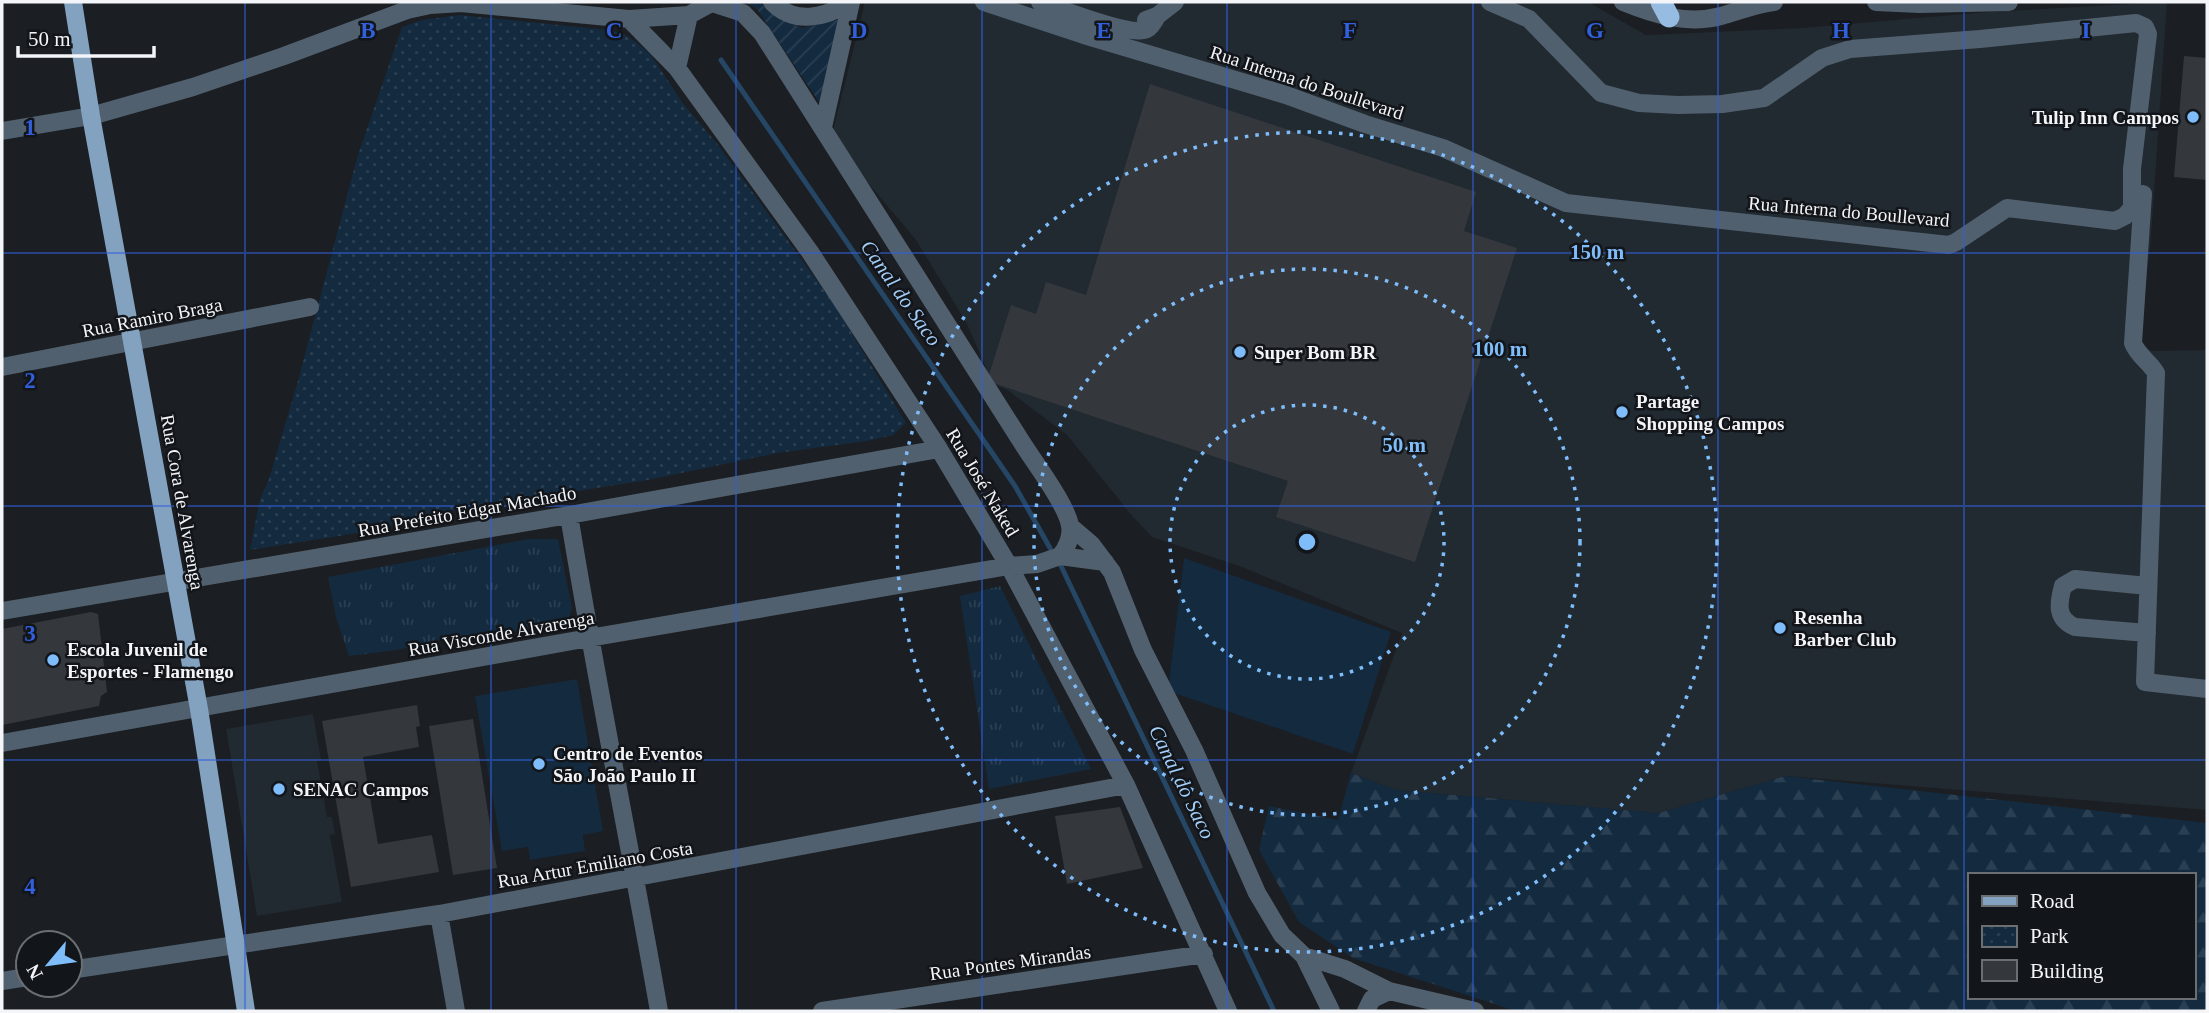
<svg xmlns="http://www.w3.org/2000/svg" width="2209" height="1013" viewBox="0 0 2209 1013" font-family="'Times New Roman',serif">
<defs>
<pattern id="grass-tufts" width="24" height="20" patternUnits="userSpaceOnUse" patternTransform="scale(1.75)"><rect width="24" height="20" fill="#142a3f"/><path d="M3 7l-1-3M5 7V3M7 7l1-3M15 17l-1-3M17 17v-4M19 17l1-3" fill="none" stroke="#2b3f52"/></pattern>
<pattern id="forest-firs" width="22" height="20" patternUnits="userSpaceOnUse" patternTransform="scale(1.75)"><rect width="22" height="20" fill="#142a3f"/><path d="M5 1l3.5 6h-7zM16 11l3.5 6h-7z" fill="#2b3f52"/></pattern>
<pattern id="park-dots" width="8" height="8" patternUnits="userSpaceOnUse" patternTransform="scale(1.75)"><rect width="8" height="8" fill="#142a3f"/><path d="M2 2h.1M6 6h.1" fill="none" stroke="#2b3f52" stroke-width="1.8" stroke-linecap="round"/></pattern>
<pattern id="garden-furrows" width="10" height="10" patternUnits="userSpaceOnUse" patternTransform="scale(1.75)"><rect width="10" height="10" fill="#142a3f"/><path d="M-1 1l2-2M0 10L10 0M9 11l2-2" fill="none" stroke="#2b3f52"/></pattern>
</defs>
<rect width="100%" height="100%" fill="#1b1e22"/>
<path fill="#212931" d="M865,2H1588L1646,35L1801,28L1988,12L2167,2L2151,238L2140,338L2143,346L2152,351L2207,350V810L1785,776L1659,813L1396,790L1351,773L1402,633L1242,567L1152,537L1133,517L1067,435L1006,389L986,382L987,370L967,324L916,240L831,139Z
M313,714L321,760L317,761L327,817H332L335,834L330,835L342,902L257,916L226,729Z"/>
<path fill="url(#grass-tufts)" d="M529,539H558L572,608L569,618L563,624L550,623L523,630L446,638L397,650L349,656L336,617L328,577Z
M1000,586L1091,769L989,789L960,596Z"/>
<path fill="url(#forest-firs)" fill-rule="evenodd" d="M1351,773L1396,790L1659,813L1785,776L2207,823V1011H1516L1353,958L1299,922L1259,850L1269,806L1338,820ZM1969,875H2193V997H1969Z"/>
<path fill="url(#park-dots)" d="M460,15L608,30L622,33L636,42L651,55L682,102L718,145L834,304L906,423L893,435L867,441L777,453L648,480L578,491L542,501L449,511L358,533L250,550L260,499L269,479L298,381L357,158L402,27L422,20Z"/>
<path fill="url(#garden-furrows)" d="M745,2H760L769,12L802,28L841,19L821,105L757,9Z"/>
<path fill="#142a3f" d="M1184,558L1391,632L1353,754L1168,691Z
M577,679L603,831L583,835L585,851L530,860L528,847L502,851L475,696Z"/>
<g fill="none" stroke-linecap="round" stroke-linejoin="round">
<path stroke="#254665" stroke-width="5" d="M721,60L1015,486L1050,548
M1061,566L1274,1011"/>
</g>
<path fill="#34383d" d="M2184,56L2207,58V180L2174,177Z
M1150,84L1476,192L1464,231L1517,248L1415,562L1276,517L1288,481L987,381L1011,305L1036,314L1046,282L1086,295Z
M91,612L98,614L107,692L101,696L99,706L2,725V629Z
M417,705L420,726L416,727L419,747L363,757L378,844L432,835L439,872L351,887L322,721Z
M473,719L497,868L453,875L429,726Z
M1120,807L1143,868L1067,884L1055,816Z"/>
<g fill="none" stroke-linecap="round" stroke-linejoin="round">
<path stroke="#51606e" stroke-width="18" d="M772,2C794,25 826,18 849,2
M984,2L1084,35L1286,95L1365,124L1443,148L1566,203L1949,245L1956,242L2007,208L2115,221L2125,216L2132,208V169L2148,34L2145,27L2136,23L1980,39L1850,49L1822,58L1764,98L1722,104L1678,105L1639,103L1601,93L1529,19L1490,2
M1040,2C1059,8 1131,38 1147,29C1151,27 1155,20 1157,16
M1623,2C1655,15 1687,25 1721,16C1739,11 1756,4 1774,2
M1876,2L1920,4L2009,2
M629,19L677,68L810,252L939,449L1009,566L1126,785L1228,1011
M1146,20L1157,16L1175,2
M677,68L689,15
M823,127L851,2
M2,131L91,116L193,87L284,56L407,10L430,5L461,3L629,19L689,15L713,2
M2143,194L2133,343C2138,356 2149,361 2156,373L2145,682L2207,689
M2,367L310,307
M569,515C596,681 630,845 659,1011
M1070,526L1091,544L1112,572L1143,650L1194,750L1257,893L1282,935L1304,956L1331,1011
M1060,556L1105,562
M2,611L569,515L939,449
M2147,633L2075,627C2056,619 2058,604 2063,586L2075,579L2148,586
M2,743L589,638L1009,566L1037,564L1060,556C1067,548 1072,536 1070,525C1065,502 1034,462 1021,441L762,33L743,13L712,3
M439,914L456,1011
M1304,956L1345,969L1389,991L1475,1011
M70,970L439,914L1126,785
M2,981L28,977
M822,1011L1204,954
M1366,1011L1372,999L1389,991"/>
<path stroke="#83a2c0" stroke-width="18" d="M73,2L91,116L199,709L246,1011"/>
<path stroke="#97bce1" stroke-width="21" d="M1661,2L1669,17"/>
</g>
<path fill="none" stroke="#325fdb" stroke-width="2" stroke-opacity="0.55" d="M245,2V1011M491,2V1011M736,2V1011M982,2V1011M1227,2V1011M1473,2V1011M1718,2V1011M1964,2V1011M2,253H2207M2,506H2207M2,760H2207"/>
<g fill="none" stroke="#7fbdfa" stroke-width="3.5" stroke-dasharray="3.5 7">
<circle cx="1307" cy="542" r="137"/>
<circle cx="1307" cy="542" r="273"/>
<circle cx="1307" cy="542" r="410"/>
</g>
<g fill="#7fbdfa" stroke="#121519" stroke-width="2.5">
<circle cx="2193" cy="117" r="7"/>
<circle cx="1240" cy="352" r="7"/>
<circle cx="1622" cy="412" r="7"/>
<circle cx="1780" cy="628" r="7"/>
<circle cx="53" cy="660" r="7"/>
<circle cx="539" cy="764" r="7"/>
<circle cx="279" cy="789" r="7"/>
</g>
<g text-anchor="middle" stroke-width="5" stroke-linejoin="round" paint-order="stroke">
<g font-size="19" fill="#f3f5f8" stroke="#121519">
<text transform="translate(1307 82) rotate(18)" y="7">Rua Interna do Boullevard</text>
<text transform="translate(1849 211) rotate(5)" y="7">Rua Interna do Boullevard</text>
<text transform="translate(152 317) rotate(-11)" y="7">Rua Ramiro Braga</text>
<text transform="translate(983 482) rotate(59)" y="7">Rua José Naked</text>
<text transform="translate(183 502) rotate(80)" y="7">Rua Cora de Alvarenga</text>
<text transform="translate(467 511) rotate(-10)" y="7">Rua Prefeito Edgar Machado</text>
<text transform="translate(501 633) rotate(-10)" y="7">Rua Visconde Alvarenga</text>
<text transform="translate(595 864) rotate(-10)" y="7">Rua Artur Emiliano Costa</text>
<text transform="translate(1010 962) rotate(-8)" y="7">Rua Pontes Mirandas</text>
</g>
<g font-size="19" font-weight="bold" fill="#f3f5f8" stroke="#121519" text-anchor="start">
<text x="2179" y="124" text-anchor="end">Tulip Inn Campos</text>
<text x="1254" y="359">Super Bom BR</text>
<text x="1636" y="408">Partage<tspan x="1636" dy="22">Shopping Campos</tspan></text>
<text x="1794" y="624">Resenha<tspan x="1794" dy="22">Barber Club</tspan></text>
<text x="67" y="656">Escola Juvenil de<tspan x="67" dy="22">Esportes - Flamengo</tspan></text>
<text x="553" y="760">Centro de Eventos<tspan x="553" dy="22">São João Paulo II</tspan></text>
<text x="293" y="796">SENAC Campos</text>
</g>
<g font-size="21" font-style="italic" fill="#a2cdf9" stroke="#121519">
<text transform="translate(901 293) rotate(55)" y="7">Canal do Saco</text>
<text transform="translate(1182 782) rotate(64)" y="7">Canal do Saco</text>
</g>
</g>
<g font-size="23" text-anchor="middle" font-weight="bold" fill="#325fdb" stroke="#121519" stroke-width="5" stroke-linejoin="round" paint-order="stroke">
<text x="368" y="38">B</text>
<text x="614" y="38">C</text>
<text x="859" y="38">D</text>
<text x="1104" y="38">E</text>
<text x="1350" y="38">F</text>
<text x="1595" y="38">G</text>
<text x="1841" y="38">H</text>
<text x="2086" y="38">I</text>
<text x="30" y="135">1</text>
<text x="30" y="388">2</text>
<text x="30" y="641">3</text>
<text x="30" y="894">4</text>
</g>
<circle cx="1307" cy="542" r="10" fill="#7fbdfa" stroke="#121519" stroke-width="3.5"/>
<g font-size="21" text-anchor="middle" font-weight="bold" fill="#7fbdfa" stroke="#121519" stroke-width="5" stroke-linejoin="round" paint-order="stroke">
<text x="1597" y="259">150 m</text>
<text x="1500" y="356">100 m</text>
<text x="1404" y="452">50 m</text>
</g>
<rect width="2209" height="1013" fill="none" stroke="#f3f5f8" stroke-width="7"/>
<rect x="1968" y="873" width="228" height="126" fill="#121519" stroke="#6c6f72" stroke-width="2"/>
<rect x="1982" y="896" width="35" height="10" fill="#83a2c0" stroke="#6c6f72" stroke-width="2"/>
<text x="2030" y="908" font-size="21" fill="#f3f5f8">Road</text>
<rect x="1982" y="926" width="35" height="21" fill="url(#park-dots)" stroke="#6c6f72" stroke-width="2"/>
<text x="2030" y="943" font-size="21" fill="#f3f5f8">Park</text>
<rect x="1982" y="960" width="35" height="21" fill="#34383d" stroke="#6c6f72" stroke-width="2"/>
<text x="2030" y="978" font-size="21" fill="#f3f5f8">Building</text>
<g transform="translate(49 964) rotate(241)"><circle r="33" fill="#121519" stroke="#6c6f72" stroke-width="2"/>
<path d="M0-5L12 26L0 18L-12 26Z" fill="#7fbdfa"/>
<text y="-10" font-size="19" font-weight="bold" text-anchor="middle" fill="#f3f5f8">N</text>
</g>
<path d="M18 46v10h136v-10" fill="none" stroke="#f3f5f8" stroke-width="3.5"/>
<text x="28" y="46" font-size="21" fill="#f3f5f8" stroke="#121519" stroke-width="5" paint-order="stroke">50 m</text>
</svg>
